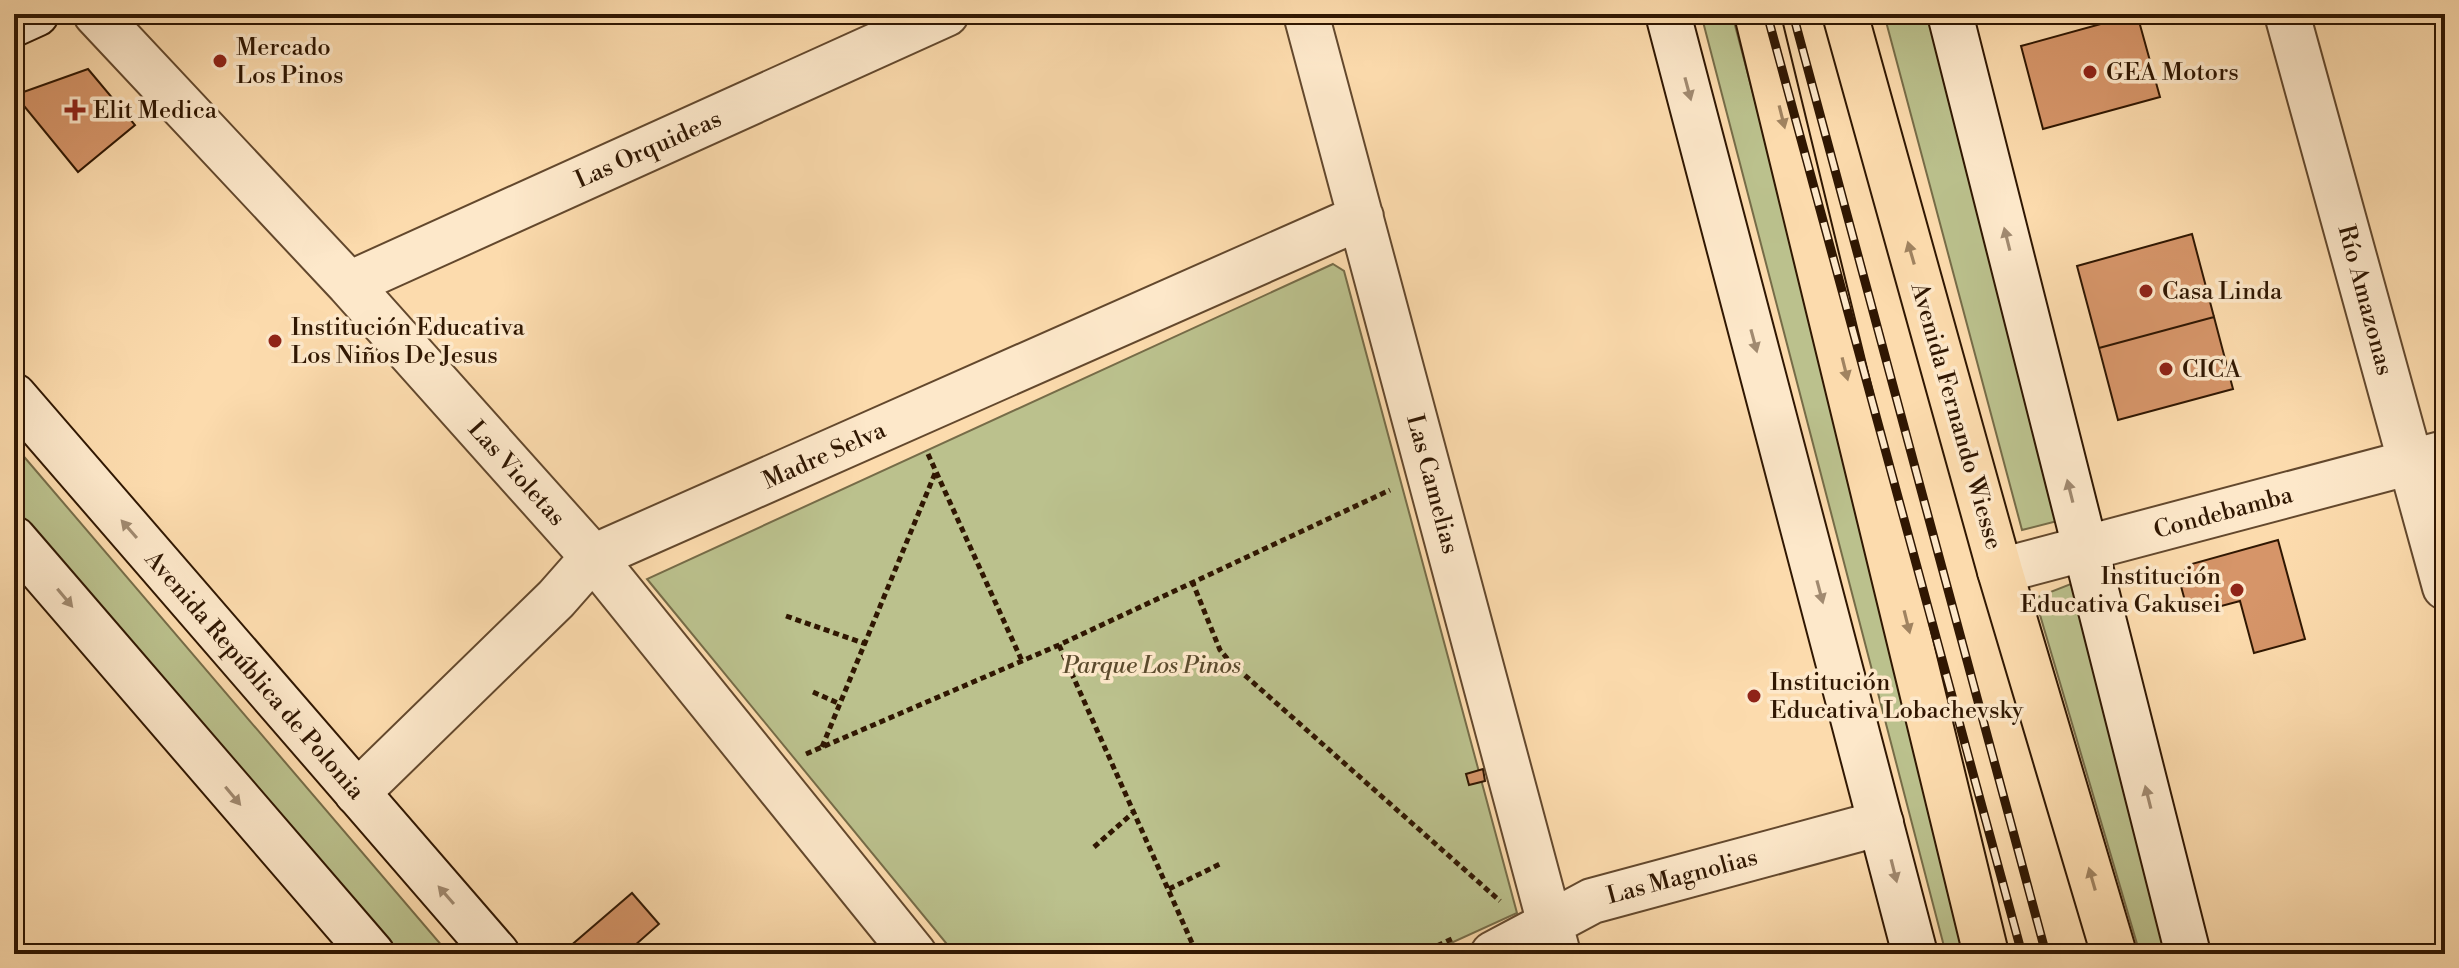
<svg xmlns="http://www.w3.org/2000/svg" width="2459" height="968" viewBox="0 0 2459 968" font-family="'Libre Bodoni',serif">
<rect width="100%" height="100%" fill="#fcdbad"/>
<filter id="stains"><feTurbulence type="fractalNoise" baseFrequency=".0025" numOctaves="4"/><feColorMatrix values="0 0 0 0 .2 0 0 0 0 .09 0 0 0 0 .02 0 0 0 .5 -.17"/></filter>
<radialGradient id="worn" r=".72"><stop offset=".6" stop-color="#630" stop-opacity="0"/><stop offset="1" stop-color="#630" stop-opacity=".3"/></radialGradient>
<path fill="#bbc18d" stroke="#766c48" stroke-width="2" d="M1701,14H1732L1938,792L1965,954H1946Z
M1884,14H1934L2069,518L2022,530Z
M1333,264L1344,271L1517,913L1427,954H955L647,579Z
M14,445L449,954H396L14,508Z
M2086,578L2185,954H2140L2035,598Z"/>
<path fill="#d69569" stroke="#301702" stroke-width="2" d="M2137,14L2160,97L2043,129L2021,46Z
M88,69L135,125L78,172L15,95Z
M2192,234L2214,317L2099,348L2077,266Z
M2214,317L2233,389L2118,420L2099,348Z
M2278,540L2305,639L2254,653L2240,601L2199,612L2185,601L2179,579L2188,565Z
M1483,769L1485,781L1469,785L1466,774Z
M632,893L659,924L625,954H561Z"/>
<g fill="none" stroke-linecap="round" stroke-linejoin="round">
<g stroke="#63482d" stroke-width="48">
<path id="street" d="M96,14L349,284L593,557L914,954
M1306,14L1558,954
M2287,14L2445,587
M349,284L946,14
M2000,571L2445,453
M357,793L556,599L593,557L1361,217
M1493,954L1592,901L1881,823"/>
</g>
<g stroke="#301702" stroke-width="48">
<path id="secondary" d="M1668,14L1915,954
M1950,14L2188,954
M14,24L36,14
M14,396L497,954
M14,539L372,954"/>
</g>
<g stroke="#301702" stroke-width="48">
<path id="primary" d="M1757,14L1986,954
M1845,14L2000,571L2114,954"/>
</g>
<path stroke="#301702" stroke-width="5" stroke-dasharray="6 4" stroke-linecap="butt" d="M928,454L1022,661
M1192,581L1220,650L1231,663L1500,901
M786,616L866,644
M1059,645L1197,954
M813,692L840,704
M822,747L936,471
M806,754L1059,645L1390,490
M1094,847L1134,812
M1169,889L1220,864
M1419,954L1454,938"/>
<use href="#street" stroke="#fde8ca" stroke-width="44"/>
<use href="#secondary" stroke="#fde8ca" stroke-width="44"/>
<use href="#primary" stroke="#fcdbad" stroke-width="44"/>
<g stroke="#301702" stroke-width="9">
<path id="rail" d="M1767,14L2022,954
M1793,14L2046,954"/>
</g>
<use href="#rail" stroke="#fde8ca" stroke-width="6" stroke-dasharray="18" stroke-linecap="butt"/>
</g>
<defs><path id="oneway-solid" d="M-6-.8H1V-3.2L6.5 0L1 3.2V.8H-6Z" transform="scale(2)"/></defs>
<g fill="#a18a70">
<use href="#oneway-solid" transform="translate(1688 89) rotate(75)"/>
<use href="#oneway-solid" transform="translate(2007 239) rotate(-104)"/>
<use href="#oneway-solid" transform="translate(1754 341) rotate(75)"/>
<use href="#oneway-solid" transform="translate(2070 491) rotate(-104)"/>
<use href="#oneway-solid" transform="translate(129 529) rotate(-131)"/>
<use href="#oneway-solid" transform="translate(1820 592) rotate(75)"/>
<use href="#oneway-solid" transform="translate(65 598) rotate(50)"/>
<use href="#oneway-solid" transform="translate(233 796) rotate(50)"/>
<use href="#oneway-solid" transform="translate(2148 797) rotate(-104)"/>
<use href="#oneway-solid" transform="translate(1894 871) rotate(76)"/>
<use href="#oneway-solid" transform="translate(446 895) rotate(-131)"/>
</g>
<g fill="#a08360">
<use href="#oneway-solid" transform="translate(1782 117) rotate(76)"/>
<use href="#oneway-solid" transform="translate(1911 253) rotate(-106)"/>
<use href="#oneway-solid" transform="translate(1845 369) rotate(76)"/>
<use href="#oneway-solid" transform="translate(1907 622) rotate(76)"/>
<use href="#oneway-solid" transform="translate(2092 879) rotate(-106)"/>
</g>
<g fill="#8f2418" stroke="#fde8ca" stroke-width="3">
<circle cx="220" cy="61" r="8"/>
<circle cx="2090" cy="72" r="8"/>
<path d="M71 98h8v8h8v8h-8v8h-8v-8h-8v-8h8z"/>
<circle cx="2146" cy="291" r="8"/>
<circle cx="275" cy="341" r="8"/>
<circle cx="2166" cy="369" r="8"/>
<circle cx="2237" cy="590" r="8"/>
<circle cx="1754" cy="696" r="8"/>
</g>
<g text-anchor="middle" stroke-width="7" stroke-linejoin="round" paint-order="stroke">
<g font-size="24" fill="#301702" stroke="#fde8ca" text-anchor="start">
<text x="236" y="55">Mercado<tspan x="236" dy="28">Los Pinos</tspan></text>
<text x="2106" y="80">GEA Motors</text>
<text x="93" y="118">Elit Medica</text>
<text x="2162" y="299">Casa Linda</text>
<text x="291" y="335">Institución Educativa<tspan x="291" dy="28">Los Niños De Jesus</tspan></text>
<text x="2182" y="377">CICA</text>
<text x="2221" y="584" text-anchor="end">Institución<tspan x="2221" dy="28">Educativa Gakusei</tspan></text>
<text x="1770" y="690">Institución<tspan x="1770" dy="28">Educativa Lobachevsky</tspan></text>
</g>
<g font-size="24" fill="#301702" stroke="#fde8ca">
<text transform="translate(648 149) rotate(-24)" y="8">Las Orquideas</text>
<text transform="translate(2366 300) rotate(75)" y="8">Río Amazonas</text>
<text transform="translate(1957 416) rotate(74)" y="8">Avenida Fernando Wiesse</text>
<text transform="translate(824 455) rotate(-24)" y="8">Madre Selva</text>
<text transform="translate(517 473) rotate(48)" y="8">Las Violetas</text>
<text transform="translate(1433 484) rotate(75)" y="8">Las Camelias</text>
<text transform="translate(2223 512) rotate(-15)" y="8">Condebamba</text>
<text transform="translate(255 675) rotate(49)" y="8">Avenida República de Polonia</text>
<text transform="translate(1682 876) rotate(-15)" y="8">Las Magnolias</text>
</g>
<g font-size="24" font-style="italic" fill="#5a4a2c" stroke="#fde8ca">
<text x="1152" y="673">Parque Los Pinos</text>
</g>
</g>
<rect width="2459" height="968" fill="none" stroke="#fcdbad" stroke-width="48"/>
<rect x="16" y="16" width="2427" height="936" fill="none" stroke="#301702" stroke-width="4"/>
<rect x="24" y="24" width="2411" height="920" fill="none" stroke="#301702" stroke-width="2"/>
<rect width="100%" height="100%" filter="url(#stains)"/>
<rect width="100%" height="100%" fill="url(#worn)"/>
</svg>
